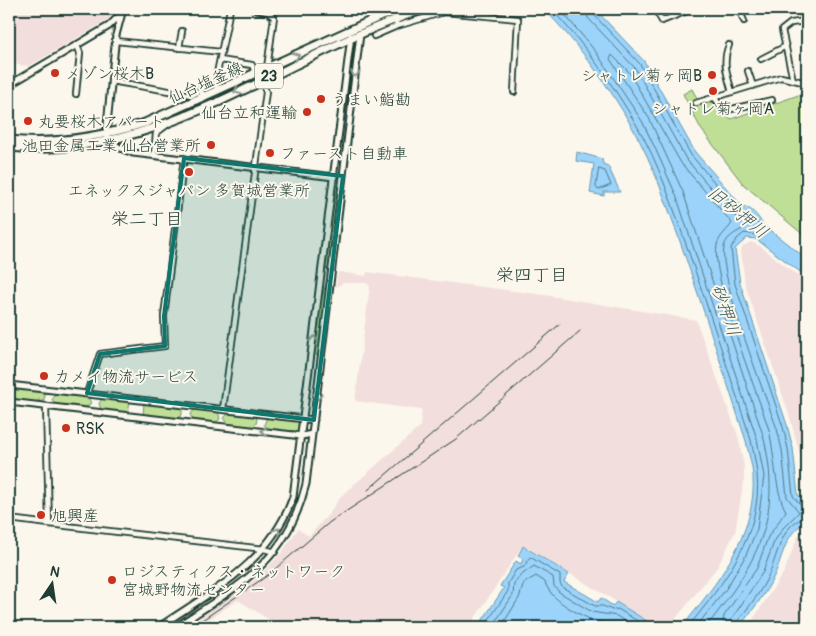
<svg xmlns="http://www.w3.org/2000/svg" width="816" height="636" viewBox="0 0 816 636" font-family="Pangolin,'Klee One',sans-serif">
<rect width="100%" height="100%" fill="#fbf7ec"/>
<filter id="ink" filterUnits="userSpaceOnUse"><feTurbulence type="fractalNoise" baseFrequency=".02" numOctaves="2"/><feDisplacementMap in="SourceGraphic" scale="10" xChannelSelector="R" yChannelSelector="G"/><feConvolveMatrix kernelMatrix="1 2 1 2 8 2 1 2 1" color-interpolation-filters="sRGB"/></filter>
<g filter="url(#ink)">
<path fill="#f2dedc" d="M9,9H114L108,20L29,66L9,64Z
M751,242L760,246L807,283V496L802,490L800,455L790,417L745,284L741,250L743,246Z
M338,272L366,276L367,272L544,295L696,320L738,436L744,467V479L735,532L718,566L669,627H645L648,621L523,545L469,627H281L238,600L197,627H187L260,576L282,552L298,529L309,536L328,515L341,496L420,427L422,410L355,401L370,286L366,283H343L336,287Z
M807,530V627H748L784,572L798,536Z"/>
<path fill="#bfdf97" stroke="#6f8e66" d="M692,89L700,104L713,100L731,119L807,92V238L743,184L701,129L683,94Z
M337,184L339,186L330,267L327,269L325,267L334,186Z
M327,280L319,354L317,356L315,353L320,304Z
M9,386L41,390L45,394L44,400H38L37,403L9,400Z
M56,392L87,395L91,403L84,409L57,406L52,400Z
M103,398L130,400L128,414L101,410L99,403Z
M144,402L179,406L182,409V415L177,419L143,416Z
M196,408L218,411L220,419L215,423L195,422L190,415Z
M230,412L253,415L257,419L256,424L251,428L229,425L224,418Z
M267,417L299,420L298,431L269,430L264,425Z"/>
<path fill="#9bd3fb" stroke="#6997ab" d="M544,9H595L644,61L695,152L742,206C751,207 759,217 763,225L807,259V277L756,239L747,238L735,249L740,283L787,425L793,448L798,495L807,501V522C785,531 783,557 774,576C766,594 751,612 739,627H682C717,583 757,535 753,475C752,464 748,452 746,441C725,377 705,313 683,250C668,208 654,165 632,127C608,84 578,44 544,9Z
M577,152L602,159L603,164L608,166L620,192H604V196L590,193L594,164L576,161Z
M523,546L569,574L564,582L598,602L601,598L613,606L616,602L647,621L644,627H478L504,588L500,586L516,561L521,564L523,559L518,556Z"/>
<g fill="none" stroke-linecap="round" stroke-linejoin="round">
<path stroke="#517984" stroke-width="1" d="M551,9C584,43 612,83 636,124C659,163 673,207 688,250C710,313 730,376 751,440C753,451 756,463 757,474C763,534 723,584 688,627
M560,9L596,52L642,121L655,148L676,195L757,439L764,476L757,529L746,555L726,589L696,627
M585,9L588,18L635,68L686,159L733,214L748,224C742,232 727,233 724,247C718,276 765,394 777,429L782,450L787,497L799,512L783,528L774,542L763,572L731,620L729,627
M592,9L593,14L640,64L691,155L738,210L755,220L765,233L763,236L744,233L737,239L731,248L735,284L783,427L788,449L793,496L799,503L807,506
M599,169L605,171L611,185L598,190L596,187Z
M484,627L508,591V583L516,570L524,567L530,557L560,575V583L562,587L595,606H603L612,610L618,609L639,622L640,627
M492,627L513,595L514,584L520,576L534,566L553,577L554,586L559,592L592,612L617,616L633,627
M501,627L519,598L524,583L536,576L545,582C550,599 574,612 590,619C600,623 612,622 621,627
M706,627C756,564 784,518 763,435L683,192L649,118L610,59L612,55L629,72L681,163L732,223C728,230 719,236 717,245C710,276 758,394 769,430C775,455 775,493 786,511L768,537L757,568L724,616L722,627
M735,627L736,623C748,608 762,591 769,574C778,555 782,520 807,518"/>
<g stroke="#1f3d34" stroke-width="8">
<path id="minor" d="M253,9L267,12L274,17L267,68
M655,9L662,21L687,11L686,9
M739,9L744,21
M800,9L807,24
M176,11V9
M448,12L461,9
M395,19L397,26L444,12L518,19L514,92
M374,36L397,26
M116,41L221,52
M729,45C722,61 727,75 732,92
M179,48L182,31
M761,59L786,46
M220,60L252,65L256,74
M748,71L753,86
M793,80L782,30L791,23L806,21
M111,81L192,95L201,90L204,98
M218,91L215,83L230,9
M76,94L80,53L77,45
M714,97L723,109L727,110L772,100
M696,103L781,77L807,83
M154,155L156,133L167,125
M87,393L100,354L165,346L164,316L184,158
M46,406L49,524L264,549L275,552
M223,409L266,92L261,80
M9,519L49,524"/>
</g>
<g stroke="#1f3d34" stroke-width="9">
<path id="tertiary" d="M123,9L116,35L106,135L118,147L133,153L334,177
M9,85L109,26L120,15
M9,385L314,420
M9,402L302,436L312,434
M159,627C213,590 269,564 293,497L351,36
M176,627C238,586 287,562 306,484L360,34"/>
</g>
<g stroke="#1f3d34" stroke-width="11">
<path id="primary" d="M9,140C56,145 100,137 145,123L377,18L403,9
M9,147C161,162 287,53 425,9"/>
</g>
<use href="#minor" stroke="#fbf7ec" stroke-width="4.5"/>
<use href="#tertiary" stroke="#fbf7ec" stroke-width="5"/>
<use href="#primary" stroke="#fbf7ec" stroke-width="7"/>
<path stroke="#1f3d34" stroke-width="1" d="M368,490L560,324
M192,627L268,575L330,522L456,439L580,331"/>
</g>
<defs><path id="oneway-chevron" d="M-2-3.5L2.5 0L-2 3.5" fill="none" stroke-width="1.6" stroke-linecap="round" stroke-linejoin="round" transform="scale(1.25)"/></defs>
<g stroke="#8d9a90">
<use href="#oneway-chevron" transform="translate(296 56) rotate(-24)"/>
<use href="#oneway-chevron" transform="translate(355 74) rotate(97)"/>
<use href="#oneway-chevron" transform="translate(237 91) rotate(155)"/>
<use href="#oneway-chevron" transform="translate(335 236) rotate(97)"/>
<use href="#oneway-chevron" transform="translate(314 339) rotate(-83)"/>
<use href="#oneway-chevron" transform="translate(109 396) rotate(6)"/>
<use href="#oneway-chevron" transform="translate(317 397) rotate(96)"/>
<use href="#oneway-chevron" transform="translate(264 431) rotate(-173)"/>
<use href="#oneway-chevron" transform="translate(277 531) rotate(-57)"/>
</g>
</g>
<path fill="#0f766e" fill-opacity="0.2" stroke="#0f766e" stroke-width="4" stroke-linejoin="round" d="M184,158L343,176L314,420L87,393L100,354L165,346L164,316Z"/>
<g fill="#c8321e" stroke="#fbf7ec" stroke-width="2">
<circle cx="55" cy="73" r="5"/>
<circle cx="712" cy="75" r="5"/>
<circle cx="713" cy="91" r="5"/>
<circle cx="321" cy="99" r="5"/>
<circle cx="307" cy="112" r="5"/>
<circle cx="28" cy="121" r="5"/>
<circle cx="211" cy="145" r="5"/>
<circle cx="270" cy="153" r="5"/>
<circle cx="189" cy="172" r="5"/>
<circle cx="44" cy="376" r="5"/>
<circle cx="66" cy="428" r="5"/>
<circle cx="41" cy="515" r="5"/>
<circle cx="112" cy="580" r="5"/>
</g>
<g text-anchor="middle" stroke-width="4" stroke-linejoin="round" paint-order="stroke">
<rect fill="#fbf7ec" stroke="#61756b" stroke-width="1" x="255" y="63.5" width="28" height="25" rx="4"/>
<g font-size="15" font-weight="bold" fill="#1f3d34">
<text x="269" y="81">23</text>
</g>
<g font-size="16" fill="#1f3d34" stroke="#fbf7ec" text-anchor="start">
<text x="65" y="79">メゾン桜木B</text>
<text x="702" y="81" text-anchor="end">シャトレ菊ヶ岡B</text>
<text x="331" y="105">うまい鮨勘</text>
<text x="713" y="114" text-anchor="middle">シャトレ菊ヶ岡A</text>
<text x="297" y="118" text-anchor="end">仙台立和運輸</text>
<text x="38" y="127">丸要桜木アパート</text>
<text x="201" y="151" text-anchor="end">池田金属工業 仙台営業所</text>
<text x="280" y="159">ファースト自動車</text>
<text x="189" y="196" text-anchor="middle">エネックスジャパン 多賀城営業所</text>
<text x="54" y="382">カメイ物流サービス</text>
<text x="76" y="434">RSK</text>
<text x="51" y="521">旭興産</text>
<text x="122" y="577">ロジスティクス・ネットワーク<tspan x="122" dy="18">宮城野物流センター</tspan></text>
</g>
<g font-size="16" fill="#1f3d34" stroke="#fbf7ec">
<text transform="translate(205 82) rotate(-24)" y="6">仙台塩釜線</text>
</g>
<g font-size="18" font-style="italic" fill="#385b5c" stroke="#fbf7ec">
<text transform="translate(738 212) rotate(39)" y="6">旧砂押川</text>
<text transform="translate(726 310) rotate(71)" y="6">砂押川</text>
</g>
<g font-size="18" fill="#1f3d34" stroke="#fbf7ec">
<text x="147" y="225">栄二丁目</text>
<text x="532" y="281">栄四丁目</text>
</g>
</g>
<rect width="816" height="636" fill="none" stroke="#fbf7ec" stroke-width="30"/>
<rect x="15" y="15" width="786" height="606" fill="none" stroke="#1f3d34" stroke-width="2" filter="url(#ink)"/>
<g transform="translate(52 584) rotate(13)" stroke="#fbf7ec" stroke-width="4" paint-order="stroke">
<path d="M0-4L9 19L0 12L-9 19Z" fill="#1f3d34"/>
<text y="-8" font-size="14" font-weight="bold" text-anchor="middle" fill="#1f3d34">N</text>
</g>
</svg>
